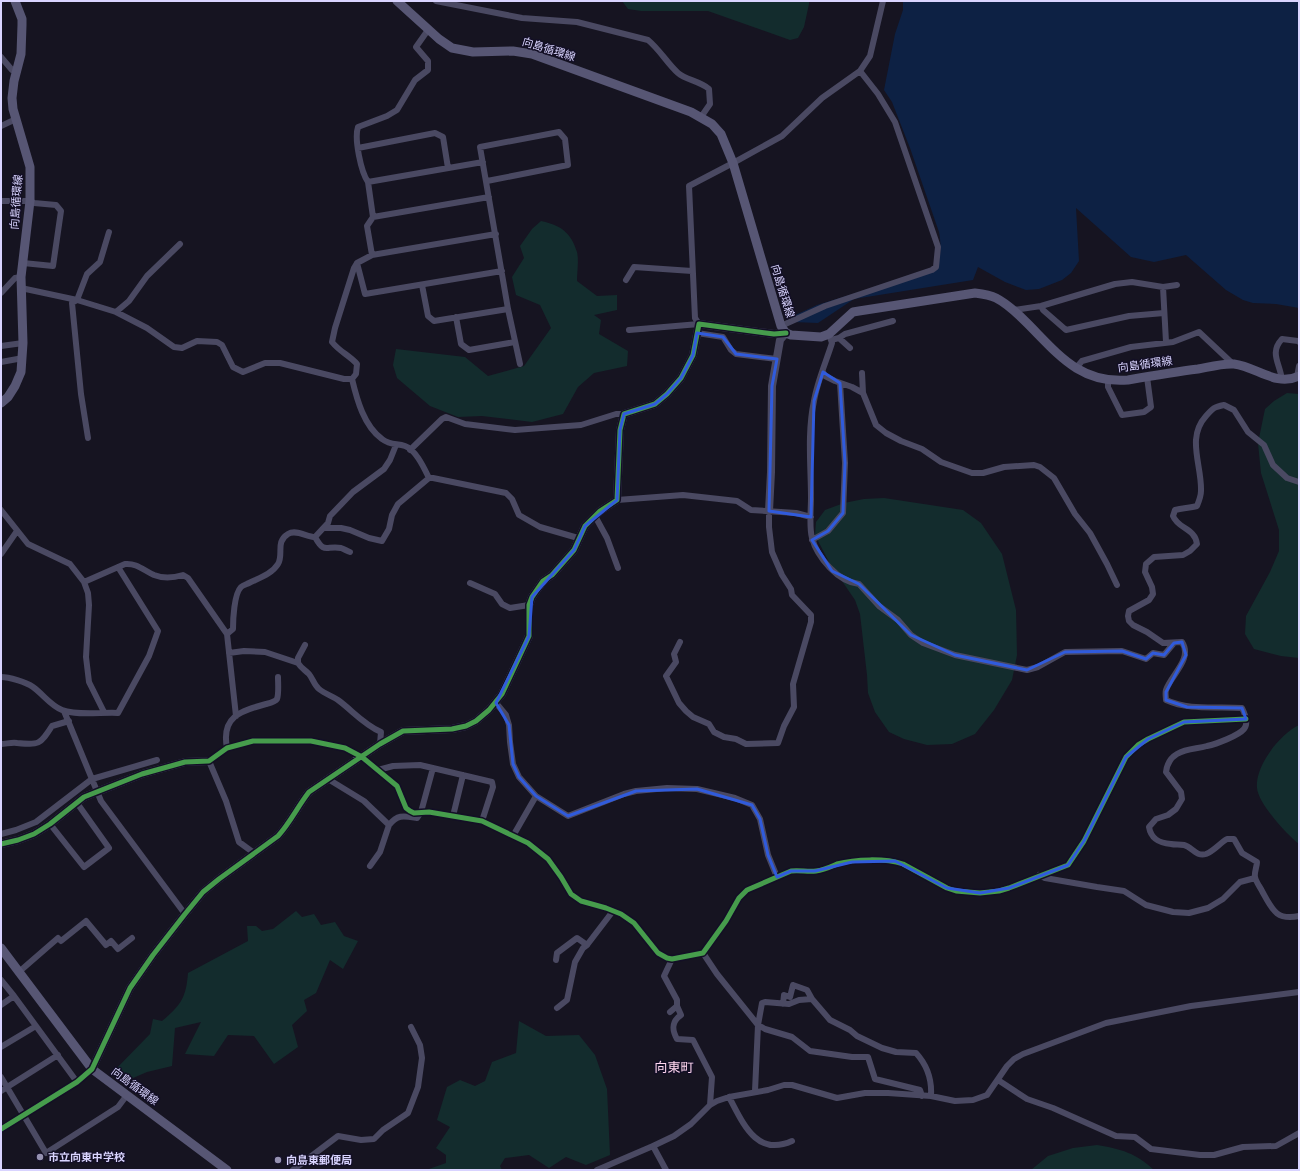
<svg xmlns="http://www.w3.org/2000/svg" width="1300" height="1171" viewBox="0 0 1300 1171" font-family="'Source Sans 3','Noto Sans JP',sans-serif">
<rect width="100%" height="100%" fill="#161421"/>
<path fill="#132c2d" d="M622,1H809V4L804,27L798,38L790,40L708,11H641L628,9Z
M541,221C560,225 571,232 577,252C579,260 577,272 577,281L597,296L617,295V310L594,315L601,320L599,334L628,351L627,366L594,373L578,387L563,414L532,422L482,416L458,417L430,406L397,378L393,365L396,349L465,357L488,376L524,366L551,328L540,305L516,295L512,277L524,258L520,246L532,229Z
M1287,393L1299,394V658L1281,656L1254,649L1245,634L1246,616L1270,572L1279,551V530L1261,473L1258,443L1265,409L1274,401Z
M884,498L963,510L981,523L1002,554L1016,610L1017,655L1012,680L994,710L975,734L952,744L927,745L904,739L889,732L875,712L868,693L867,675L860,614L855,600L829,562L815,535L816,522L825,510L844,503L864,499Z
M1299,725V844C1287,835 1258,803 1257,788C1255,766 1279,735 1299,725Z
M296,911L302,917L314,914L321,925L335,922L344,936L358,941L343,969L330,960L316,993L304,1000L307,1011L292,1025L298,1047L274,1064L254,1036L228,1035L214,1056L185,1054L201,1022L175,1028L172,1066L147,1072L126,1081L112,1073L150,1034L153,1019L162,1021C181,1005 186,998 188,973L248,941L247,926H256L262,931L273,929Z
M519,1021L546,1036L579,1035L595,1055L607,1089L610,1155L586,1165L566,1157L549,1168L529,1155L505,1158L500,1166L502,1170H426L446,1163V1155L436,1148L450,1127L437,1120L447,1087L460,1080L475,1086L485,1081L492,1062L516,1053Z
M1097,1145C1121,1149 1136,1153 1154,1170H1031L1048,1156L1073,1148Z"/>
<path fill="#0d2144" d="M903,1H1299V308L1276,304L1253,303L1243,300L1226,290L1186,255L1154,262L1131,257L1076,208L1079,261L1071,273L1062,280L1039,289L1026,290L1005,282L978,267L973,280L854,299L818,323L793,322L791,317L817,305L935,269C942,262 941,241 939,232L910,148L892,102L884,90L895,34L903,10Z"/>
<g fill="none" stroke-linecap="round" stroke-linejoin="round">
<path stroke="#4a4962" stroke-width="6" d="M436,1L522,18L577,22L648,40C660,50 667,63 678,73C686,80 700,81 709,89L710,104L701,117
M428,30L416,47L428,61V70L415,80L397,110L387,116L358,127C354,139 361,172 368,182L483,162
M1,57L12,70L17,72
M1,126L16,119
M358,148L435,133L443,137L448,168
M487,181L568,165L565,139L559,132L480,147L508,309L520,364
M368,182L373,217
M1,201H30L34,203L56,205L61,211L53,266L23,263
M496,234L372,255L357,263L365,294L502,271
M372,255L367,226L373,217L489,197
M626,280L634,267L692,271
M422,285L428,316L434,321L508,309
M1163,287L1177,285
M21,288L77,300L116,312L147,328L174,347L182,348L197,341L217,342L222,345L233,367L243,372L265,363H280L344,379H352L356,374L357,364C349,355 340,352 332,342L335,328L354,268L357,263
M1,293L15,278L21,277
M1041,306L1043,310L1066,330L1129,316L1164,313
M1014,310L1041,306L1115,284L1132,282L1163,287L1166,342
M116,312L129,301L147,276L180,244
M456,317L461,344L469,350L515,342
M781,326L825,306L932,270L936,267L938,247L895,122L878,94L860,71
M629,330L699,324L695,318L689,186L733,163L782,136L822,98L860,71L870,56L883,1
M697,333L723,337L731,350L736,354L777,359
M829,334L832,343C826,362 817,382 814,401C807,433 811,467 811,498C811,510 809,527 812,538C817,557 838,582 859,584L879,606L898,620L911,635L923,643L955,655L1027,670L1038,667L1065,652L1122,651L1146,659L1153,653L1164,655L1174,643
M839,338L850,348
M831,340L839,338L845,334L893,321
M1,346L23,343
M1,362L23,358
M1076,368L1082,361L1131,347L1173,342L1199,332L1233,364
M823,372L825,376L835,381L852,387L863,393L876,425L886,433L901,441L922,449L941,462L972,473H983L1004,467L1034,465L1040,467L1054,478L1075,514L1090,533L1107,564L1117,585
M862,373L863,393
M1297,377L1299,366
M352,379C357,400 364,426 382,439C391,446 397,443 405,446C416,450 424,468 429,478
M1108,380V387L1122,415L1144,412L1151,407L1147,377
M1282,380C1280,363 1269,353 1282,339L1298,341L1299,342
M88,438L81,394L72,303L77,300L87,274L100,262L109,232
M410,450L442,419L446,417L465,424L515,430L581,425L616,414H624
M1299,482L1287,478L1273,465L1264,445L1248,432L1234,410L1224,405C1214,407 1213,408 1206,416C1186,438 1202,465 1201,491C1201,496 1199,501 1197,506C1190,508 1183,508 1175,510L1173,516C1178,529 1195,528 1197,544L1190,551L1183,555L1154,557L1146,564L1145,572L1152,587L1153,594L1149,600L1129,611L1128,616L1129,621L1133,625L1147,632L1163,643L1182,642C1193,659 1171,675 1166,690C1165,693 1166,697 1166,700C1190,711 1216,706 1242,708C1245,714 1249,723 1244,729C1238,736 1216,744 1207,746C1197,749 1187,748 1177,754C1170,758 1167,764 1166,772L1181,792L1182,799L1176,809L1168,815L1156,819L1149,827C1151,839 1159,843 1171,844C1175,845 1180,844 1184,845C1192,847 1196,857 1206,854C1214,851 1220,843 1227,839H1234L1242,853L1257,862C1257,866 1254,873 1255,877C1256,882 1260,887 1262,891C1272,909 1276,921 1299,916
M617,500L683,495L737,501L751,510L796,513L811,517
M1,510L28,544L70,564L84,582L88,593L89,605L86,657L89,682L104,712
M595,516L607,538L618,568
M324,528H341L350,530L369,538L382,541L389,529L392,515L398,504L429,478H433L506,493L512,499L519,515L540,527L578,538
M315,537C325,555 326,545 341,548C344,549 347,551 350,552
M812,540L828,531L843,513L845,463L840,383
M1,554L17,531
M84,582L125,564C137,563 143,570 154,575C164,579 173,578 183,575L188,578L227,634L236,716
M470,583L495,594L502,604L510,608L529,605
M227,634L233,629C233,620 234,594 241,587C243,585 247,584 249,583C259,578 272,574 278,564C284,554 275,542 288,534C296,529 307,537 315,537L328,523L330,516L353,492L384,469L390,460L396,445
M680,642L674,654L676,662L666,676L679,703L686,711L693,717L709,724L714,732L724,737L736,739L746,744L778,743L784,726L794,707L793,684L811,622V615L792,595L791,589L782,575L772,552L769,527V511
M305,645L298,658V663C301,668 305,670 309,674C313,679 314,685 319,689C325,694 332,696 338,700C353,711 363,724 381,732L380,744
M229,653L244,651L265,652L298,663
M1,677C9,677 26,682 33,687C44,695 50,705 62,710C77,716 102,712 118,713L149,656L158,631L118,567
M496,703L506,715L509,725L510,742L513,764L519,777L536,796L568,816L624,794L636,791L667,788L697,789L735,798L752,805L760,819L768,855L777,877
M64,711L101,801L185,914
M1,744C6,744 12,742 17,743C39,745 40,745 52,726L69,721
M227,748C221,717 240,711 266,704C270,703 275,702 277,699C279,694 278,683 278,677
M378,770L393,766L420,765L492,782L493,787L482,821
M328,779L364,801L389,825C398,814 404,816 417,818L421,812L433,768
M453,816L463,775
M50,824L84,867L109,848L77,803
M1,834L16,830L36,822L92,779L157,760
M513,836L536,796
M254,853L239,842L226,801L209,761L227,748L253,741H311L345,748L362,757L397,786L406,808L410,811L414,813L429,812L482,821L528,843L548,859L561,877L571,894L581,901L606,908L621,914L634,923L658,953L667,958L672,959L703,953L726,921L739,898L747,890L791,871C800,870 808,872 816,871C824,870 830,867 837,864C855,859 885,858 903,864L947,888L956,891L980,893L999,891L1009,888L1068,865L1084,841L1126,757L1138,745L1148,739L1184,722L1246,719
M370,866L380,852L389,825
M1039,875L1045,878L1097,887L1124,891L1146,905L1173,912L1189,913L1208,908L1223,899L1240,882L1255,878
M703,953L717,974L758,1025L765,1029L792,1037L810,1051L852,1057H868L875,1079L920,1090L922,1096
M556,960L557,953L577,938L587,945L613,911
M20,971L58,938L61,941L86,921L106,945L111,941L118,949L132,938
M1,980L14,996L77,1082
M783,1004L784,995L790,997L793,985L807,990L812,999L830,1020L850,1030L857,1036L882,1048L896,1052L916,1053C927,1065 932,1080 931,1096
M1,1005L14,996
M677,1006L681,1015C671,1022 672,1030 677,1039L693,1040L712,1077L710,1105
M557,1008L567,1000L575,962L583,948L587,945
M670,1012L677,1006V1000L664,976L672,959
M1,1047L36,1026
M1,1077L46,1153L118,1107L127,1095
M998,1080L1027,1099L1053,1108L1116,1136L1135,1137L1151,1149L1200,1155H1214L1243,1147L1276,1146L1299,1133
M1,1091L58,1055
M755,1091L758,1025L762,1003L765,1002L789,1004L799,1000L812,999
M729,1097C743,1123 756,1157 792,1141
M1,1129L77,1082L92,1069
M653,1146L666,1170
M293,1170L338,1136L361,1140L374,1139L383,1130L408,1113L418,1087L422,1058L420,1045L411,1027
M597,1170L653,1146L674,1136L691,1124L710,1105L717,1101L729,1097L768,1090L784,1085H792L837,1098L865,1093H888L931,1096L955,1101L973,1100L987,1095L1007,1066L1014,1059L1023,1054L1106,1023L1191,1006L1299,992"/>
<path stroke="#4a4962" stroke-width="8" d="M769,511L771,472L772,386L780,340L786,333
M1,844L18,840L34,834L50,824L84,797L142,774L185,762L209,761
M92,1069L130,988L153,955L185,914L203,892L219,879L278,836C290,823 298,806 309,792L380,744L403,731L452,729L466,726L476,721L489,710L502,694L529,636V605L532,597L543,581L552,575L574,550L585,526L600,511L617,500L620,430L624,414L655,404L667,394L681,378L693,355L699,324L774,334L786,333"/>
<path stroke="#575674" stroke-width="9" d="M397,1L439,39L452,48L473,52L513,51L532,54L691,112L712,124L721,134L733,163L781,326L786,333L791,335L821,337L829,334L853,312L859,311L975,293C983,294 990,295 996,298C1008,304 1018,314 1027,323C1058,354 1080,384 1128,380C1151,376 1174,372 1198,369C1209,367 1223,363 1234,364C1257,367 1276,387 1299,376
M1,403L8,397L15,386L21,372L23,343L21,277L30,201V167L13,109L12,98L14,81L21,54L22,25V19L15,1
M1,948L92,1069L227,1170"/>
<g stroke="#130f26" stroke-width="8">
<path id="cycleway" d="M1,844L18,840L34,834L50,824L84,797L142,774L185,762L209,761L227,748L253,741H311L345,748L362,757L397,786L406,808L410,811L414,813L429,812L482,821L528,843L548,859L561,877L571,894L581,901L606,908L621,914L634,923L658,953L667,958L672,959L703,953L726,921L739,898L747,890L791,871C800,870 808,872 816,871C824,870 830,867 837,864C855,859 885,858 903,864L947,888L956,891L980,893L999,891L1009,888L1068,865L1084,841L1126,757L1138,745L1148,739L1184,722L1246,719
M1,1129L77,1082L92,1069L130,988L153,955L185,914L203,892L219,879L278,836C290,823 298,806 309,792L380,744L403,731L452,729L466,726L476,721L489,710L502,694L529,636V605L532,597L543,581L552,575L574,550L585,526L600,511L617,500L620,430L624,414L655,404L667,394L681,378L693,355L699,324L774,334L786,333"/>
</g>
<use href="#cycleway" stroke="#469c4c" stroke-width="5"/>
</g>
<path fill="none" stroke="#305bdc" stroke-width="3" stroke-linejoin="round" d="M697,333L723,337L736,354L777,359L772,386L769,511L811,517L814,401L823,372L840,383L845,463L843,513L828,531L812,540L832,571L859,584L911,635L955,655L1027,670L1065,652L1122,651L1146,659L1153,653L1164,655L1174,643L1182,642L1186,655L1166,692V700L1187,707L1242,708L1246,719L1184,722L1148,739L1126,757L1084,841L1068,865L1009,888L980,893L947,888L895,861L852,862L815,871H791L777,877L768,855L760,819L752,805L697,789L636,791L568,816L536,796L519,777L513,764L509,725L496,703L529,636L532,597L574,550L585,526L617,500L620,430L624,414L655,404L667,394L681,378L693,355Z"/>
<g fill="#9591b1" stroke="#130f26" stroke-width="1.5">
<circle cx="40" cy="1157" r="4"/>
<circle cx="278" cy="1160" r="4"/>
</g>
<g text-anchor="middle" stroke-width="3" stroke-linejoin="round" paint-order="stroke">
<g font-size="11" fill="#d9d4ff" stroke="#130f26">
<text transform="translate(549 49) rotate(17)" y="4">向島循環線</text>
<text transform="translate(16 202) rotate(-86)" y="4">向島循環線</text>
<text transform="translate(783 291) rotate(73)" y="4">向島循環線</text>
<text transform="translate(1145 364) rotate(-8)" y="4">向島循環線</text>
<text transform="translate(135 1086) rotate(36)" y="4">向島循環線</text>
</g>
<g font-size="11" font-weight="bold" fill="#d9d4ff" stroke="#130f26" text-anchor="start">
<text x="48" y="1161">市立向東中学校</text>
<text x="286" y="1164">向島東郵便局</text>
</g>
<g font-size="13" fill="#ffd6f0" stroke="#130f26">
<text x="674" y="1072">向東町</text>
</g>
</g>
<rect width="1300" height="1171" fill="none" stroke="#d9d4ff" stroke-width="4"/>
</svg>
